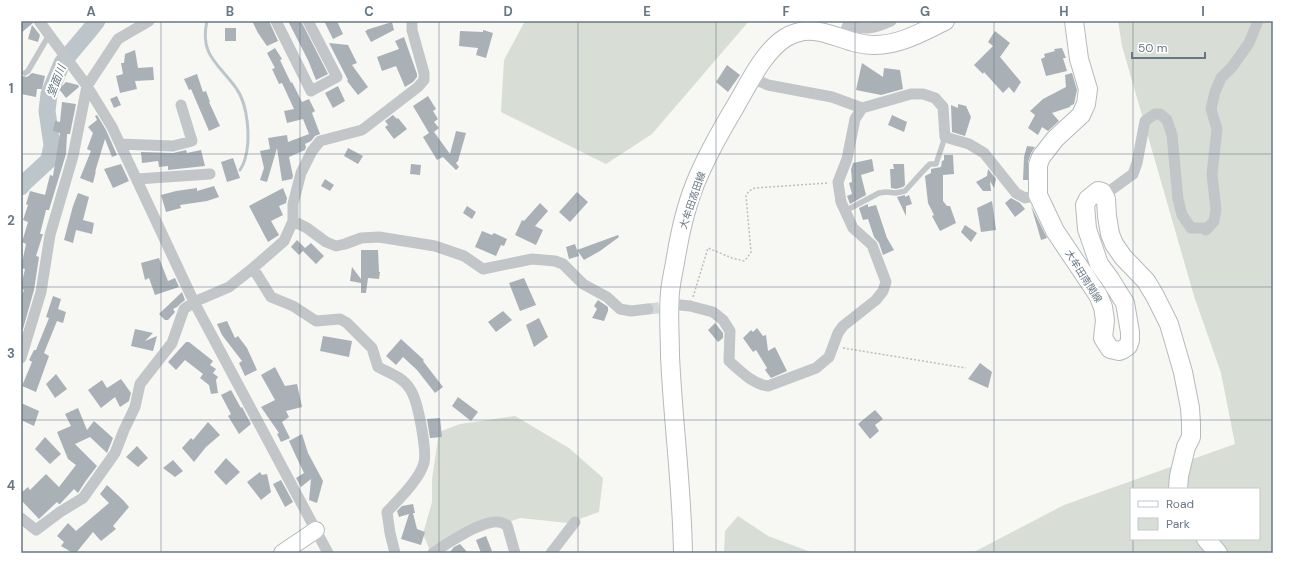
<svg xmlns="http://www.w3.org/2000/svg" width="1294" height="574" viewBox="0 0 1294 574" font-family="'DM Sans','Noto Sans JP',sans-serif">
<rect width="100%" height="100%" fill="#f7f7f4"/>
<path fill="#d8ded5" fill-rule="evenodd" d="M525,21H749L652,134L606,164L501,112L504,60Z
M1118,21H1273V553H972L1064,505L1235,444L1221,373L1194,296L1122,46ZM1131,489H1259V539H1131Z
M515,416L569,448L603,478L599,512L568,523L520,518L460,539L431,553L423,534L432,502V479L439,432L460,424Z
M738,516L768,536L808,551L824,553H724L725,531Z"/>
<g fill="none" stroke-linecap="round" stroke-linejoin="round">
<path stroke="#bcc6ca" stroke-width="3" d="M207,21C199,55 219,64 236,88C248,104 251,139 245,159C244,163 242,167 240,170"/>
<path stroke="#bcc6ca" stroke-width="17" d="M21,187L24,183L49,160L52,145L47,111L49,94L62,63L89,31L97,21"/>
</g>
<path fill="#a9b1b6" d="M21,21H32L33,23L21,33Z
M252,21H269L278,41L267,46L258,33Z
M288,21H301L328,74L316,80L308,60Z
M324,21H337L343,34L333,39Z
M392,22L394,30L371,42L365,31H367L366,30Z
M32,25L40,35L38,42L28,39Z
M225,28H236V41H225Z
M483,30L493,33L486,58L476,55L478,48L459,46L460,31L483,32Z
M995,31L1010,43L1000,57L1021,82L1014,93L1009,87L1003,93L984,72L983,74L974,65L993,46L988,42Z
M404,37L417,74V77L413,82L405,87L396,66L382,71L377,57L399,49L395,41Z
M329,43L348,45L357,63L352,65L368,87L358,95L347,81L348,80Z
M275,48L282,59L280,60L291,83L292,82L302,102L309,99L315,111L312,113L320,134L315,136L311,141L305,144L306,147L305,150L289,157L293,176L292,179L282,181L277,148L267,182L260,180L264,168L260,151L270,149L268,138L287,135L288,142L309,134L303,119L287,123L284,111L294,109L282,83L279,84L272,69L275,68L267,53Z
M1062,48L1066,58H1063L1067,71L1046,76L1041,59L1045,57L1044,54L1055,51L1054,49Z
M135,50L138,68L153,67L154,80L135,81L137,89L120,93L116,76L123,74L121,63H124L125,54Z
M862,63L883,77L884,68L900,70L903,89L881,95L856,90Z
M727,65L740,75L728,92L716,82Z
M32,73L45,76L42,89H37L36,97L21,94V78L22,76L27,77Z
M1072,73L1077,90L1074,104L1070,106V107L1052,113L1059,121L1048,131L1042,127L1038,135L1028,128L1035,115L1030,111L1043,99L1066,87L1065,75Z
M197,74L203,92L206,91L210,102H209L220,126L209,131L191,89L189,90L184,79Z
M66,82L78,85L79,87L66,98L59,89Z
M338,86L345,101L333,108L325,93Z
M117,96L121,105L114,108L110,99Z
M428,96L436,109L433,111L438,119L434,122L439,128L434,132L450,154L456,131L466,133L458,161L456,163L459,167L456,170L443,157L437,160L423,137L429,133L413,106Z
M62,102L76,104L70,134H67L66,154L49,210H46L40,234H43L36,256L39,257L34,290L23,329L21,330V297L24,290L21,289V286L25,269L21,268V267L26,244L22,242L28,222L23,220L28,205L26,204L30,191L45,195L50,175L53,176L60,133L53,131L55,121L60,122Z
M958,104L966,106L971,117L965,136L952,132L951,105L958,108Z
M97,115L106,130L117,155L112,157L105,139L95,172L96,171L93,183L80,178L91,151L87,149L93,133L88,127L97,120L95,116Z
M393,115L397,119L398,118L407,129L394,139L385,127L388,125L385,121Z
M892,115L907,122L904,132L888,125Z
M1027,146L1035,147L1031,153L1028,162V180H1023L1024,157Z
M348,148L363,156L358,164L344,156Z
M186,150L187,153L201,150L205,166L168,170V166L159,167L158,161L142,163L141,152L173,153Z
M944,155H953L954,174L943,175V201L947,206H950L956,223L940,231L932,216L934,215L928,203L925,176L931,173V169L941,167L942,161L944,160Z
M233,158L240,178L227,182L221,162Z
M872,159L874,171L861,175L866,195L850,204L847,196L852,194L849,183L852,182L851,169L853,163Z
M121,164L129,181L113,188L104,169Z
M411,164L421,165L420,175L410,174Z
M893,164H904L905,185L903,187L896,189L891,188L890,169H894Z
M988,169L996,179L994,188L990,181L991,191H983L976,182L987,176Z
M325,179L334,185L330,191L321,186Z
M214,186L219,197L207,201L180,205L181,208L166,212L161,195L176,191L197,188V191Z
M283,188L287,198L286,203L279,206L283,215L271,221L279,235L268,242L249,206Z
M577,192L588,202L570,222L559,212Z
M78,193L89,197L83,220L94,223L92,234L76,230L73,243L64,240L73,206Z
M905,195V197L909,195L912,204L906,206V216L897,197Z
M1011,198L1020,203L1025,209L1015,217L1005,203Z
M992,201L996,230L981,232L977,208Z
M540,203L548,211L535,226L543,230L536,245L515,235L522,220L524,221Z
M868,204V207L876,205L887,238L894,250L883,255L879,243L874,237L868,219L863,220L859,208Z
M467,206L476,212L472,219L463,213Z
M1031,206L1047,238L1041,240L1037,226Z
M965,225L977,233L971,242L961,232Z
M482,231L492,235L494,233L507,239L504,246L501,245L496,256L475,247Z
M618,235L619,237L600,251L584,260L577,250Z
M297,240L305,248L311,243L324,256L316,264L303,251L299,255L291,247Z
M575,244L579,256L569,259L566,247Z
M361,250H378L379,272H380L379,279L368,278L366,293H361V283L350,281L352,267L361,279Z
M159,258L168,281L175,278L179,287L155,295L149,278L145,280L141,263Z
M524,278L536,305L520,311L509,283Z
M182,292L185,300L180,304L177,307L173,309L175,312L168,320H165L159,314Z
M53,296L61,299L58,309L66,312L63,323L57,321L44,353L49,356L36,392L22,386L32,362L29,360L34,350H36L49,318L46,317Z
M598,300L608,307V311L604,321L592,318L597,309L594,306Z
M503,311L512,320L496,332L488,322Z
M539,318L548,337L534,347L526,325Z
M227,321L235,338L238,336L247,348L257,370L245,376L239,363L242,361L222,335L217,324Z
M715,323L723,333V338L718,342L708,330Z
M757,328L763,336L766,335L768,351L775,347L787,371L771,378L765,370L767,368L756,350L753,352L743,338L751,330L753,332Z
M135,329L153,333L145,341L157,336L153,351L131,346Z
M323,336L352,341L349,357L320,351Z
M401,339L424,360L423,361L443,387L435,393L417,370L403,357L396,365L386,356Z
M186,342H189L213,361L210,365L216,369L213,373L218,377L216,380L218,393L211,394L209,385L200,378L203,374L185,360L176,370L168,362Z
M980,363L992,372L988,388L968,379Z
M275,367L285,386L297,384L302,407L286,411L289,417L282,422L290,438L281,442L277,434L279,433L261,407L275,400L261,375Z
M56,374L67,389L55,398L46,384Z
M121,379L131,393L129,401L120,407L115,397L101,408L88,390L102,380L107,388Z
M231,390L241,408L242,407L251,424L239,434L228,416L231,414L221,395Z
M458,397L478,412L471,421L452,406Z
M21,403L39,411L34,426L21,420Z
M78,408L87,430L94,421L113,438L107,453L90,437L75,444L97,466L85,482L78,493L74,489L60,504H59L57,502L39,519L21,500V493L28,487L30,490L46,474L59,487L76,465L68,459L57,432L71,426L65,414Z
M875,410L883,419L875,425L879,431L870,439L858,424Z
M440,418L442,437L430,438L427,419Z
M208,422L220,435L206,447L194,462L182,448L191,438L193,440Z
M302,434L308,453L323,481L317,503L309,500L311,479L301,487L296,478L304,473L294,452L289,441Z
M45,437L61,454L50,464L35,449Z
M137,446L148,458L138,467L126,457Z
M226,458L240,472L226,485L214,472Z
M173,460L183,471L175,477L163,468Z
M260,472L262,475L267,474L271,492L261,500L247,482Z
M281,480L293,502L285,507L273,484Z
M107,485L123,500L129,507L113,526L116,529L101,541L93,532L76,553H73L61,546L64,542L57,536L68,523L76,531L109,503L100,494Z
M413,504L415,513H413L417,529L425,532L421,545L401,539L409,514L399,517L397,511L402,506Z
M486,536L492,551L486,553H481L476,540Z
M460,544L468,553H449L454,547Z"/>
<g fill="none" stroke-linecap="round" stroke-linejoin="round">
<path stroke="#d3d7d8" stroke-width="11" stroke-dasharray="11 5.5" stroke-linecap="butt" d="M648,309L674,306"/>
<g stroke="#b5babe" stroke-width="18">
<path id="secondary" d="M282,553L316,530"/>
</g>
<g stroke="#b5babd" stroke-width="20">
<path id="primary" d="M1074,21L1079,59L1088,89L1086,104L1081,115L1055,139L1041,157L1038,165V195L1055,231L1098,295L1103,307L1105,320L1103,338L1110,349L1119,351L1122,350L1128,346L1130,340V332L1125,303L1110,279L1099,264L1087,229L1085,205L1088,199L1098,191L1102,192L1106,199L1107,216L1110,234L1114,244L1123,257L1146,281L1155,296L1169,324L1183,372L1190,408L1191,424V437L1186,447L1179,476L1178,489
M1206,539L1218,553
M683,553C682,487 673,422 670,356C670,335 668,313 670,292C671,282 673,273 675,263C679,237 685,209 695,184C706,157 720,132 735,107C748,85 763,52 785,38C818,18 842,46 875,45C900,45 922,32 945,21"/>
</g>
<path stroke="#bcbec0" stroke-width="1.5" stroke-dasharray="2 2" stroke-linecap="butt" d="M693,297L708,248L732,258L744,261L747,258L751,252L746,196L749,191L755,188L828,183
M843,348L966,368"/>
<path stroke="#c2c6c9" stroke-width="5.5" d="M25,73L28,71L49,35
M845,211L879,193L886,192L896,193L905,191L923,171L930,164H936L945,137"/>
<path stroke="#c2c6c9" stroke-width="11" d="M39,21L87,86L112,127L194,302L328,553
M276,21L311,91L337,77L308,21
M842,38L848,25C867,30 873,29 891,21
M752,78L768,85L832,97L862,108
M120,144L173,146L192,141L181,105
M137,179L210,174
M1104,195L1133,174L1137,163L1145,121L1155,114H1160L1167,120L1172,135L1178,199L1182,215L1191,228H1204L1206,230L1214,221L1216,210L1212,174L1217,129L1211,109L1215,92L1221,78L1232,67L1249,43L1258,21
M293,221L307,228L326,242L336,246L345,244L361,238L379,237L435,246L464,256L483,269L532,259L555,261L563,264L583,284L607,297L620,309L631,311L648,309
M253,268L271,297L293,306L316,321L340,319L347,323L372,348L378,367C389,373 403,377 410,389C418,400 427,450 424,463C419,480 399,499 387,512L390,533L395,553
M680,305L690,306L713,312L723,320L730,331L729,361C740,371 753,384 768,386L816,368L829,357L838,333L843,326L876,300L883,291L886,282L872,245L853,228L841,202L838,182L847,159L855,119L862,108L911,94H923L935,98L943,107L945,137L969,144L984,153L1016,193L1025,198L1038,195
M21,358L41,292L50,235L73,156L87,86L118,39L149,21
M21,518L36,530L60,512L83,498L115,453L124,430L135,407L140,384L172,343L184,309L194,302L229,287L253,268L284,241L293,221V204L301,173L312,151L320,141L362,130L418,87L424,80V73L412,30V21
M433,553C446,544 482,520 498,522C501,522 504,524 507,525L515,553
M551,553L575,522"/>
<use href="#secondary" stroke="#fff" stroke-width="16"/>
<use href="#primary" stroke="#fff" stroke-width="18"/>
</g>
<path fill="none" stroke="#677784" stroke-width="1" stroke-opacity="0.55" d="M161,21V553M300,21V553M439,21V553M578,21V553M716,21V553M855,21V553M994,21V553M1133,21V489M21,154H1273M21,287H1273M21,420H1273M1133,539V553"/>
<g text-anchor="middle" stroke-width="4" stroke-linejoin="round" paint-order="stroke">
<g font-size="10" fill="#677784" stroke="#fff">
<text transform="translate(692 200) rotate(-71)" y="4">大牟田高田線</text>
<text transform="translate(1084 276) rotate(58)" y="4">大牟田南関線</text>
</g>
<g font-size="11" font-style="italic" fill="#63777f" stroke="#fff">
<text transform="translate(56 81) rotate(-69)" y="4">堂面川</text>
</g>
</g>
<rect width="1294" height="574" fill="none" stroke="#ffffff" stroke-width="44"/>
<rect x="1130" y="488" width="130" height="52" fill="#ffffff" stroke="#c2c9ce"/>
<rect x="1138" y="501" width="20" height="6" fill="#ffffff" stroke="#c2c9ce"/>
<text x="1166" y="508" font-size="12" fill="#677784">Road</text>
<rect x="1138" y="518" width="20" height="12" fill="#d8ded5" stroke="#c2c9ce"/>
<text x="1166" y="528" font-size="12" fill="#677784">Park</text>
<path d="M1132 52v6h73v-6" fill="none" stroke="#677784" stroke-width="2"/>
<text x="1138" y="52" font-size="12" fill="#677784" stroke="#ffffff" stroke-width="3" paint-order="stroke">50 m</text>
<rect x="22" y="22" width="1250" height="530" fill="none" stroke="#677784" stroke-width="1.5"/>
<g font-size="13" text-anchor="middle" font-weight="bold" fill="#677784">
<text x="91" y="16">A</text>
<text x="230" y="16">B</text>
<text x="369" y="16">C</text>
<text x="508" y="16">D</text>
<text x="647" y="16">E</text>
<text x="786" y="16">F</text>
<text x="925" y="16">G</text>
<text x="1064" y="16">H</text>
<text x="1203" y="16">I</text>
<text x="11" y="93">1</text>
<text x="11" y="225">2</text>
<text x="11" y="358">3</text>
<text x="11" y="490">4</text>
</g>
</svg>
